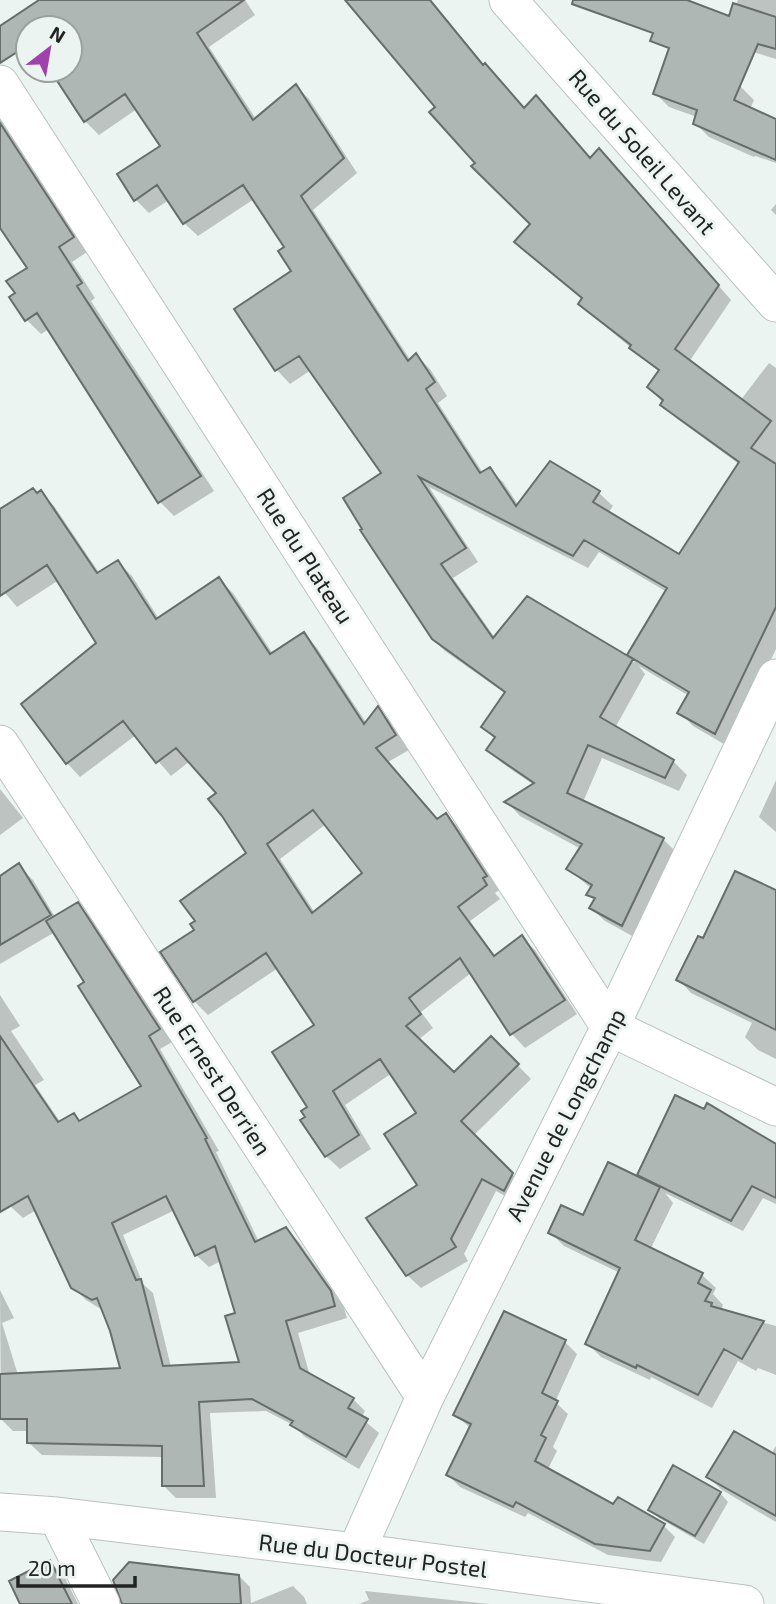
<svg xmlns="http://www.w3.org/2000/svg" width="776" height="1604" viewBox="0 0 776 1604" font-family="'Exo 2',sans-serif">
<rect width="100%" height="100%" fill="#ebf4f1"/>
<path fill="#0003" fill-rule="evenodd" d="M42,0H245L255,15L209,47L256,119L296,86L309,99L357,173L313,210L411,361L416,355L430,369L447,396L438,403L483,473L489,469L503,482L519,506L599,493L613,506L608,513L679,556L739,464L676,418L649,387L660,372L594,317L580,304L584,300L516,242L532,224L477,163L438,107L348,0H430L485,66L525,109L591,159L612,164L731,300L689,362L740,401L769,363L776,368V649L729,747L693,726L680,712L689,696L639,666L645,674L615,728L673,761L687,775L679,791L602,758L583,802L663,839L677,853L636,938L605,921L591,908L595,901L588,895L592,889L568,869L581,849L520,816L507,802L534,785L502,763L488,750L495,739L483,727L506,694L445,651L430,637L384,473L311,370L290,384L277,370L237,309L294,271L286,248L254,199L198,236L184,223L169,200L149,213L135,199L162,147L137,109L99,135L85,121L52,70H70V28H28V51L9,22ZM429,487L588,568L599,552L667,592L629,655L635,663L527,598L495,638L453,578L478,562Z
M738,0H776V59L740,48L724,32Z
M740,86L754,100L750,109L776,120V163L755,156L754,157L709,137L695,123L697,117L669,107L655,93Z
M0,117L87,252L72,262L95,298L91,301L214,491L174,516L160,502L49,329L41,334L27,320L17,294L29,268L0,224Z
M776,204V215L771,210Z
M40,493L54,506L100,574L118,562L132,576L159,619L219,580L233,593L273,654L304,634L317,648L367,724L378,709L391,722L409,750L388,762L438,821L446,815L459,828L499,890L495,893L500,899L470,921L496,957L521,937L535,950L577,1014L525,1048L512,1034L471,973L421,1012L433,1028L418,1040L454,1074L491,1038L531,1079L474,1135L526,1188L518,1203L496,1191L464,1254L468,1261L421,1288L407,1275L419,1185L418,1114L392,1073L345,1105L371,1149L340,1169L326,1156L307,1118L316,1025L278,968L208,1015L194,1001L163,952L197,930L249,854L219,793L190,761L171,776L136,735L80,777L67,763L23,704L99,644L59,580L17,607L0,587V511ZM326,824L365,873L315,913L280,859Z
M776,780V832L759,817Z
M0,789L23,818L0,835Z
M20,867L33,880L55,917L78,904L90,917L172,1042L160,1049L219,1151L216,1152L259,1242L286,1229L299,1242L343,1305L347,1318L298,1333L310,1376L353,1399L365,1411L361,1418L379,1433L359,1469L305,1437L293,1425L266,1411L210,1413L216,1498H176L164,1486V1457L42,1455L29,1443V1431H13L1,1419L0,1290L14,1318L2,1323L18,1375L122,1369L104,1311L86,1300L73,1287L36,1210L23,1218L10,1206L0,1188V995L20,1026L11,1031L44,1080L35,1085L61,1123L74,1115L80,1122L143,1086L87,983L55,932L0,964V882ZM175,1210L196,1255L209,1267L221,1261L237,1314L241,1364L171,1367L153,1293L143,1284L123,1235Z
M776,892V1059L758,1050L745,1037L752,1023L691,993L678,979L703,941Z
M776,1146V1204L763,1198L743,1231L665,1193L673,1203L650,1250L702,1275L716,1288L713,1294L723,1305L721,1311L776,1326V1375L758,1368L756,1371L738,1361L712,1408L651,1377L650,1380L601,1357L587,1343L620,1273L564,1246L550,1232L583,1217L645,1181L639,1175Z
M504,1314L565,1342L577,1354L555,1402L568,1414L553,1447L557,1451L548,1469L614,1507L664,1526L675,1537L661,1562L608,1555L528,1513L525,1517L460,1487L448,1475L470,1428L456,1415Z
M776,1446V1522L722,1490L708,1477L771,1454Z
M720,1493L728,1502L704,1544L659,1518L650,1509Z
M50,1562L64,1576L78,1604H23Z
M239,1576L250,1587L251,1603L293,1586L304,1597L307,1604H129Z
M365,1591L489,1604H359L369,1600Z"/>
<path fill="#afb7b4" stroke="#666d6b" stroke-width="2" fill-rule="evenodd" d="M39,0H244L197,33L253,120L296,84L344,158L301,196L408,361L416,353L435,382L426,389L480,473L490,467L516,506L550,461L600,491L593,502L679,554L739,462L660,405L663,400L647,387L659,370L629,348L631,345L578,304L582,298L514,242L530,224L471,166L475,163L429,112L435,107L345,0H430L483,65L485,63L524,108L536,95L590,158L599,148L719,285L675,349L771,421L751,448L776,464V607L715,734L677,713L689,692L627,655L667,588L584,540L573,556L419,477L466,548L441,564L493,638L527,596L633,659L600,717L674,760L665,778L588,745L567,793L664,838L622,926L589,908L595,898L586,895L592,885L566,869L582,844L504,802L534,783L486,750L495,737L481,727L505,692L432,639L360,530L362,529L343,498L381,473L299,356L275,371L234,309L291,271L278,251L284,247L243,185L183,224L157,185L134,201L117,174L160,146L125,94L84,122L50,70H70V28H28V45L0,63V26Z
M573,0H687L729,16L733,3L776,17V49L758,44L734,100L776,119V160L693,124L697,110L653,94L669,48L650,41L653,33L572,4Z
M0,123L74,237L59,247L82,283L77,286L201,476L158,503L37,313L25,321L9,297L15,293L6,281L27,268L0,228Z
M33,488L37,493L41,490L97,573L118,560L156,619L219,577L270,654L304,632L364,724L378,706L396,735L376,748L437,819L446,813L487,876L483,878L487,885L458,907L494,956L522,935L565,1000L510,1035L460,958L409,998L421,1014L406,1026L454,1072L491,1036L519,1064L461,1121L513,1173L504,1191L482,1179L451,1239L456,1247L406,1276L366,1218L417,1185L384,1134L416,1113L380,1059L333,1091L359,1135L325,1157L300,1120L305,1117L301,1111L307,1107L272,1052L314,1025L266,953L193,1002L160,952L194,930L190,924L195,921L180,901L246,853L222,816L208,799L216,793L176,748L156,763L123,721L66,764L21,704L96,643L47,565L0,596V509ZM313,810L362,873L312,913L267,844Z
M19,863L51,915L0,945V876Z
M735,871L776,890V1030L676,980L698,936L703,938Z
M78,902L160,1029L149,1036L207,1138L205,1139L255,1242L286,1227L331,1291L335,1306L286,1321L300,1368L354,1398L348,1408L368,1419L346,1457L290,1425L293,1421L252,1399L199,1402L204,1486H162V1446L27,1443V1419H0V1374L120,1368L110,1331L97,1298L92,1300L71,1288L28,1196L0,1212V1036L58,1122L74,1113L79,1121L141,1086L78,986L84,982L46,921ZM166,1196L195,1256L215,1246L235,1313L225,1316L239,1362L163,1366L141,1279L136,1280L112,1223Z
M675,1095L704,1109L707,1103L776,1144V1198L752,1186L731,1221L637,1175Z
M608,1162L660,1187L635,1240L703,1273L698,1283L711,1290L705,1301L712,1303L711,1306L764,1321L742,1359L724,1349L698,1395L637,1365L636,1368L585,1344L620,1268L548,1233L561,1205L583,1215Z
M504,1311L566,1340L542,1393L558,1401L541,1435L546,1438L535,1461L613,1504L618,1497L665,1524L650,1551L595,1544L516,1502L513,1507L446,1475L471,1424L453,1415Z
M734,1431L776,1455V1516L706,1477Z
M673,1465L721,1492L695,1536L648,1510Z
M50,1560L72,1604H20L9,1581Z
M129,1562L239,1575L241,1604H122L113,1580Z"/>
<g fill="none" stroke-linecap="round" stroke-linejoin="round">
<g stroke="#bac2c0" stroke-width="39">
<path id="minor" d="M508,0L776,303
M0,84L610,1027L776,1107
M0,744L425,1397
M0,1512L57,1516L356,1552L745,1604
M57,1516L101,1604
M356,1552L425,1397L610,1027L776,678"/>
</g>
<use href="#minor" stroke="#fff" stroke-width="37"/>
</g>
<g text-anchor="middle" stroke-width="6" stroke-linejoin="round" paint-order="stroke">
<g font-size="23" fill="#212423" stroke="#ebf4f1">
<text transform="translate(642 152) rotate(49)" y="8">Rue du Soleil Levant</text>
<text transform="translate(305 556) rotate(57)" y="8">Rue du Plateau</text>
<text transform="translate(212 1071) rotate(57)" y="8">Rue Ernest Derrien</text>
<text transform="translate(566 1115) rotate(-63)" y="8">Avenue de Longchamp</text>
<text transform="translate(373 1556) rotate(7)" y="8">Rue du Docteur Postel</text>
</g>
</g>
<g transform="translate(49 49) rotate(31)"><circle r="33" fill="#ebf4f1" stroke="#9aa19f" stroke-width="2"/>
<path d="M0-5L12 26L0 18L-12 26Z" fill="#a042ab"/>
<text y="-10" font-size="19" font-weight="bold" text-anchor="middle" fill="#212423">N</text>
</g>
<path d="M18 1576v10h117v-10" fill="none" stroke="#212423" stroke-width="3.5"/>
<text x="28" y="1576" font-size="21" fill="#212423" stroke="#ebf4f1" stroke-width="5" paint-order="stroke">20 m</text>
</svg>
